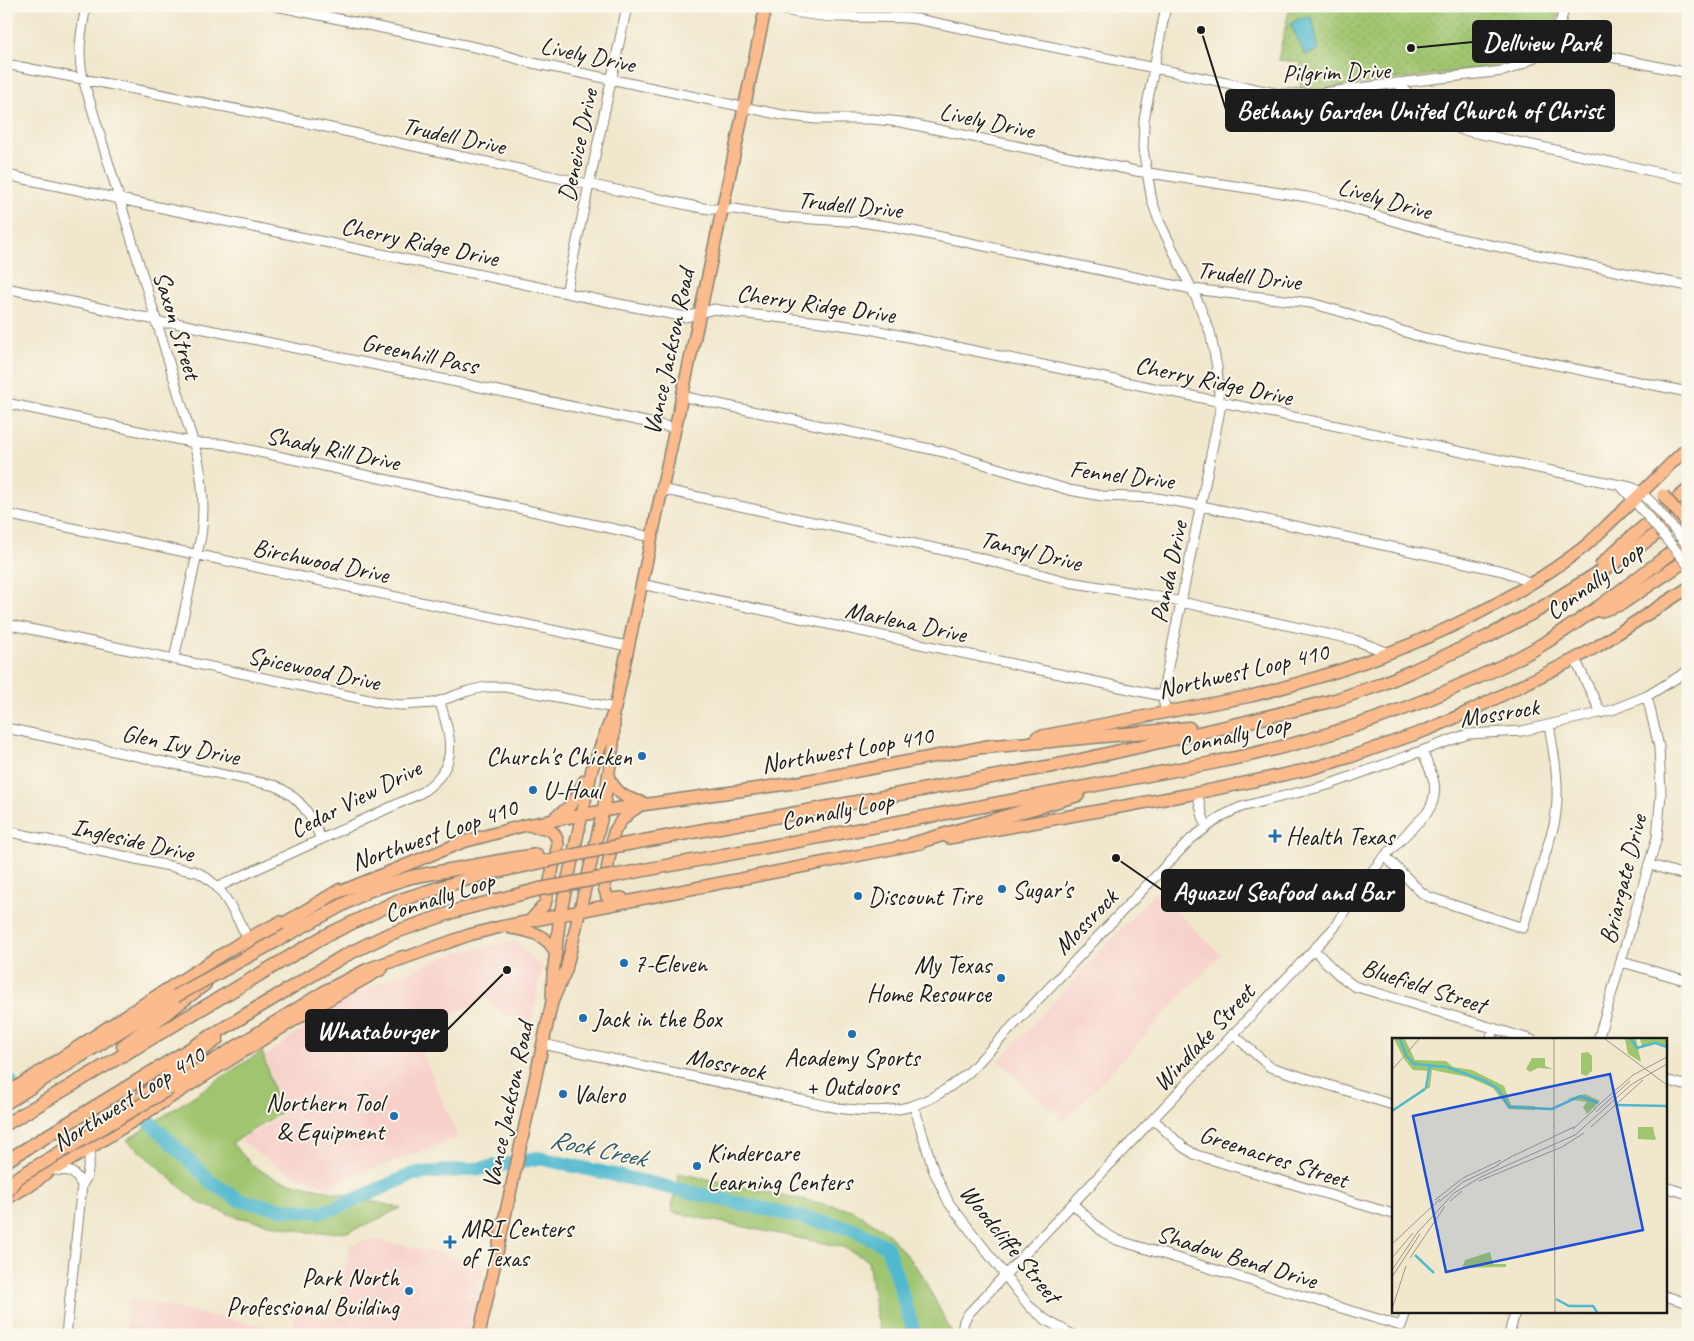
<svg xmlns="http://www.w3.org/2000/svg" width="1694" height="1341" viewBox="0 0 1694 1341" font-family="Caveat,sans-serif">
<defs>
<pattern id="park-dots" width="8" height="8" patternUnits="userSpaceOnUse" patternTransform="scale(1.25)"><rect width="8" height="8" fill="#a0c56f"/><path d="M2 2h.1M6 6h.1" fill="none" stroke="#89a960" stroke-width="1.8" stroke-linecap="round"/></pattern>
</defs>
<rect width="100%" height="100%" fill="#fbf7ec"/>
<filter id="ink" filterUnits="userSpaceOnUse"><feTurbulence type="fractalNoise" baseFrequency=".02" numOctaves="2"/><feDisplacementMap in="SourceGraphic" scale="10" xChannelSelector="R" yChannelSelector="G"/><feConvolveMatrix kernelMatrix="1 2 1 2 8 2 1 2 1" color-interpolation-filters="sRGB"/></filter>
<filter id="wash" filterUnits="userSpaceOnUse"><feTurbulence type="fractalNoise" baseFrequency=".0096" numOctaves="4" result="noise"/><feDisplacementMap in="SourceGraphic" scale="20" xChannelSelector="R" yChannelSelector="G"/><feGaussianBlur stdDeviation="1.12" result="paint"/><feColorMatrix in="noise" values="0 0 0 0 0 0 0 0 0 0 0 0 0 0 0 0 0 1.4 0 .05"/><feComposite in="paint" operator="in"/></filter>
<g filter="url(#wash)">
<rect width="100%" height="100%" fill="#f0e7cc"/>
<path fill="#f7d0ca" d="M1155,892L1221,954L1064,1122L999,1061Z
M515,942L542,967L532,1021L503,1014L464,976L484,997L476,1006L463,1009L414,1033L458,1138L327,1186L283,1170L240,1140L283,1116L265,1056L345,999L365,989L458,952L459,955L458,952Z
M372,1239L485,1263L468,1335H125L129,1299L292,1332L296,1311L334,1320L350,1245Z"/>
<path fill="#a0c56f" stroke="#5e7046" d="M262,1051L280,1113L232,1143L253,1166L276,1179L401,1208L361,1227L347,1232L313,1233L237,1217L199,1203L127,1140Z
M679,1173L852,1210L887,1232L921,1273L953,1335H882L876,1314L868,1260L843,1247L671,1212Z"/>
<path fill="url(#park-dots)" stroke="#5e7046" d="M1290,6H1557L1559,7C1561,20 1547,44 1536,52C1530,57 1521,60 1515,64L1322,89L1300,90L1301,62L1278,60Z"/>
<path fill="#51b9cf" stroke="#366a76" d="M1308,16L1312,18L1319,50L1305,55L1291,25L1292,22Z"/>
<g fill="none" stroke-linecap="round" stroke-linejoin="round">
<path stroke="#51b9cf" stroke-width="14" d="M6,1079L10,1081
M149,1121L211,1182L239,1200L282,1209L319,1212L336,1208L413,1174L485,1168L539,1158L853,1229L887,1247L915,1335"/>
</g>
</g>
<g filter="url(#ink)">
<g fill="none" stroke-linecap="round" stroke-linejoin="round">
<g stroke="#868274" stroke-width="11">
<path id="minor" d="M86,6C81,32 77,53 83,79L198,458C203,485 205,509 201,536L174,659
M276,6L484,49L528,62L782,115L816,119H872L901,122L1136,171L1307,197L1337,204L1442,235L1688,286
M766,6C791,12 817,17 843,17C867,18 892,16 917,19L1280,94H1315L1397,83C1418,101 1437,121 1463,130L1688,179
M1166,6L1144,120L1143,149L1152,201L1159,221L1197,300L1210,332L1217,367L1220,410L1162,696L1166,712
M1549,44L1688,73
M6,64L317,125L583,183L697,207L710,209H734L782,217L860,222L893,227L1192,289L1311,303L1346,313L1424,338L1688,392
M1397,83L1503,71C1539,61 1556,44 1565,6
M6,175L614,303L686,317L714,309L737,313L821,322L870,329L1620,485C1635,486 1642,493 1652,503
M6,288L156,320
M566,293L627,6
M156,323H176L674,428
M681,396L944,452L1069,490L1102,496L1157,498L1202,506L1503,571L1514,575L1529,583
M6,403L195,443L222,444L651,537
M1620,485L1643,511
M661,489L980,558L1069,582L1149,595L1355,640L1389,653
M6,514L627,646
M641,584L1162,696
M6,624L383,703L401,705L434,703L468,691L485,687H505L615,708
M1575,659L1601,713
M6,728L276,786C301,798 311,815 321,839
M1197,793L1203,817L1207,827
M6,831L197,872C223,884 234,914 248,938
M1385,856L1422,893L1429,897L1523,928L1554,825C1561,791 1555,759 1549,725
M1651,865L1688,876
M218,887L419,794C460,768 452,742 440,702
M1314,950L1339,975L1354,986L1532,1040
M1622,962L1688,981
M1233,1034L1270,1067L1393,1105
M1490,1040L1494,1028
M1598,1040L1657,837L1661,794L1659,747L1647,696
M543,1044L838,1108C895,1116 925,1109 969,1072L1191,839L1222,816L1241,807L1328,785L1468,734L1522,731L1612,710L1647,696L1688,671
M1665,1080L1688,1086
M914,1106L933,1169L949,1203L1029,1306L1046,1320L1073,1335
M1153,1119L1183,1147L1196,1155L1393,1214
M54,1170C71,1170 74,1171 82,1185
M1665,1187L1688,1194
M1073,1204L1103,1232L1117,1240L1401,1326L1406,1312
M1665,1296L1688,1303
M66,1335L82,1185L87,1176L91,1148
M961,1335L964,1321L969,1313L1334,928L1362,883L1385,856L1427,813C1442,790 1432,774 1422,751
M1509,1335L1515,1312"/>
</g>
<g stroke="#868274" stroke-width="14">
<path id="major" d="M1037,737L1251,696C1366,667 1489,620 1584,547C1596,537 1606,526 1617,516C1641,494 1664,470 1688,447
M608,777C618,795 625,798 644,803
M556,816C573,806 576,799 584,781
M949,838L1197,793L1310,769L1350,757L1427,730L1470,711L1575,659L1598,646L1688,588
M332,895L463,842L522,826L614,809L794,783L994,745
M622,898L612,899L607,897L604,887L614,832L621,821L629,813L638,807
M530,921L545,904L558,844C556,830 547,827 534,827
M511,928C531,931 546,934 556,953
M396,961L469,935L500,927L921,843
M552,1002L553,974L560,915L592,769L615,708L766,6
M6,1094L134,1010L248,938L280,922
M59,1167C167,1101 272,1030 382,969
M6,1199L37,1181
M479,1335L552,1002L566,970L603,811L613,745L614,720"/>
</g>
<g stroke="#868274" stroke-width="15">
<path id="highway" d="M1602,564L1622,545L1688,490
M1600,611L1621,604L1688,559
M985,747L1189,728
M912,844L1078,795
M622,845L1063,764L1242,723L1335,700L1379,685L1412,671L1487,637L1538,610L1627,555L1688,511
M618,875L1212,763C1302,745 1388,719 1472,680C1492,671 1513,661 1533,650C1588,618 1637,578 1688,540
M287,935L370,890L411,877L517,858L537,855
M245,954L279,927L340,890
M123,1046L205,984
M170,1088L326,991L367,970L403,957
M6,1103L176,996
M130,1106L217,1039
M6,1124L323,937L397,901L477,876L546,861
M6,1161L252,1011L344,956L387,935L459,910L540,889
M29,1186L79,1146"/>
</g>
<use href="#minor" stroke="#fff" stroke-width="9"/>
<use href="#major" stroke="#fbbb8d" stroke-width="11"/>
<use href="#highway" stroke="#fbbb8d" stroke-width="12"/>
<g stroke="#868274" stroke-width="11" stroke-linecap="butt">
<path id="minor-bridge" d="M1652,503L1688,546
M1643,511L1688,565"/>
</g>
<g stroke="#868274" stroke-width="14" stroke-linecap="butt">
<path id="major-bridge" d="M1663,495L1688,524"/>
</g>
<g stroke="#868274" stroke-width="15" stroke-linecap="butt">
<path id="highway-bridge" d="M546,861L622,845
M540,889L618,875
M176,996L287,935
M6,1193L17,1178L170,1088"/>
</g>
<use href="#minor-bridge" stroke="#fff" stroke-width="9"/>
<use href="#major-bridge" stroke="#fbbb8d" stroke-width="11"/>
<use href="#highway-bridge" stroke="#fbbb8d" stroke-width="12"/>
</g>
</g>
<g fill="#1f6fb2" stroke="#fbf7ec" stroke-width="2">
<circle cx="642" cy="756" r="5"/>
<circle cx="533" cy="790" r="5"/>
<path d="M1272.5 828.5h5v5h5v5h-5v5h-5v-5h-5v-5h5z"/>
<circle cx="1002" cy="889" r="5"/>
<circle cx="858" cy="896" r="5"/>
<circle cx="624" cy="963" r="5"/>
<circle cx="1001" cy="978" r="5"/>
<circle cx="583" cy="1018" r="5"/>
<circle cx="852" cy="1034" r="5"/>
<circle cx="563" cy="1094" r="5"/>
<circle cx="394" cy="1116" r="5"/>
<circle cx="697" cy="1166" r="5"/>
<path d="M447.5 1234.5h5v5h5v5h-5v5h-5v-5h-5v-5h5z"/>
<circle cx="409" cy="1291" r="5"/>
</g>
<g text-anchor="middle" stroke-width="4" stroke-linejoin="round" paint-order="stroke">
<g font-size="25" fill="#1c1c1c" stroke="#fbf7ec">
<text transform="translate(588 54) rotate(12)" y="9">Lively Drive</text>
<text transform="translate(1336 71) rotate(-2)" y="9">Pilgrim Drive</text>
<text transform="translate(987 120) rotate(12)" y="9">Lively Drive</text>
<text transform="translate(454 135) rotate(12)" y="9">Trudell Drive</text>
<text transform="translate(577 145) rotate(-78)" y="9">Deneice Drive</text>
<text transform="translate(1385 198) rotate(16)" y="9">Lively Drive</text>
<text transform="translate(850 204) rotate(6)" y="9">Trudell Drive</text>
<text transform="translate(420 241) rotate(12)" y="9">Cherry Ridge Drive</text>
<text transform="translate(1249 275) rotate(7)" y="9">Trudell Drive</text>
<text transform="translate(816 303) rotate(8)" y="9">Cherry Ridge Drive</text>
<text transform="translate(178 325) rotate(73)" y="9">Saxon Street</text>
<text transform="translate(668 352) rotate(-78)" y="9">Vance Jackson Road</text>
<text transform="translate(420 353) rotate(12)" y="9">Greenhill Pass</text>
<text transform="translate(1214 380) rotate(12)" y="9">Cherry Ridge Drive</text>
<text transform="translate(333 448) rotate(12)" y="9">Shady Rill Drive</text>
<text transform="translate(1122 474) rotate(7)" y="9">Fennel Drive</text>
<text transform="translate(1031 550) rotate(14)" y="9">Tansyl Drive</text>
<text transform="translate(321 560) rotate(12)" y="9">Birchwood Drive</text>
<text transform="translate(1168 572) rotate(-78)" y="9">Panda Drive</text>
<text transform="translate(1594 580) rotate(-36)" y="9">Connally Loop</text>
<text transform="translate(906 621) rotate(12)" y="9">Marlena Drive</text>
<text transform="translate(314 668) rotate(12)" y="9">Spicewood Drive</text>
<text transform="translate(1243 670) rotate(-13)" y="9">Northwest Loop 410</text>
<text transform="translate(1499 712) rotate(-9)" y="9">Mossrock</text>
<text transform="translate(1234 734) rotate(-12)" y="9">Connally Loop</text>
<text transform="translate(181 744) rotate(12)" y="9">Glen Ivy Drive</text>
<text transform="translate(847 749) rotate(-10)" y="9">Northwest Loop 410</text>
<text transform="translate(355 798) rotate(-27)" y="9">Cedar View Drive</text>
<text transform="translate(837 810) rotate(-11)" y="9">Connally Loop</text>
<text transform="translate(434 834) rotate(-19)" y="9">Northwest Loop 410</text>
<text transform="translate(133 839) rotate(13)" y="9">Ingleside Drive</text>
<text transform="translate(1622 879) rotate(-76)" y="9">Briargate Drive</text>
<text transform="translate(439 896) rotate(-18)" y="9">Connally Loop</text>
<text transform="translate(1085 921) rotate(-46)" y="9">Mossrock</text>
<text transform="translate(1424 985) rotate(18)" y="9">Bluefield Street</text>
<text transform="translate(1203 1037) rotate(-47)" y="9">Windlake Street</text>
<text transform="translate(726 1063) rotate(12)" y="9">Mossrock</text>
<text transform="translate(128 1098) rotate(-32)" y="9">Northwest Loop 410</text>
<text transform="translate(507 1105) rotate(-78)" y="9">Vance Jackson Road</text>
<text transform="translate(1274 1156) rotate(18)" y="9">Greenacres Street</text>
<text transform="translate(1011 1243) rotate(51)" y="9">Woodcliffe Street</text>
<text transform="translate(1237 1256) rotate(17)" y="9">Shadow Bend Drive</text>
</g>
<g font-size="25" fill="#1c1c1c" stroke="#fbf7ec" text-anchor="start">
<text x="632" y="765" text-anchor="end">Church's Chicken</text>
<text x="543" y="799">U-Haul</text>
<text x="1286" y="845">Health Texas</text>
<text x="1012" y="898">Sugar's</text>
<text x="868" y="905">Discount Tire</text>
<text x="634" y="972">7-Eleven</text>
<text x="991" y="973" text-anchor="end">My Texas<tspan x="991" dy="29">Home Resource</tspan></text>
<text x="593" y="1027">Jack in the Box</text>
<text x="852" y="1066" text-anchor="middle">Academy Sports<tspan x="852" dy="29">+ Outdoors</tspan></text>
<text x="573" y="1103">Valero</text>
<text x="384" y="1111" text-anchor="end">Northern Tool<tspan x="384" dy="29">&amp; Equipment</tspan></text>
<text x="707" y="1161">Kindercare<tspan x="707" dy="29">Learning Centers</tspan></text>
<text x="461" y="1237">MRI Centers<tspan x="461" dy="29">of Texas</tspan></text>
<text x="399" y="1286" text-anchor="end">Park North<tspan x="399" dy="29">Professional Building</tspan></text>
</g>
<g font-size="26" font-style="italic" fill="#315b64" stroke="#fbf7ec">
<text transform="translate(598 1148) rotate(12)" y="9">Rock Creek</text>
</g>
</g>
<g transform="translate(1392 1038)">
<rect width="275" height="275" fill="#f0e7cc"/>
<path d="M2,1H13L23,22L54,23L61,29L80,32L112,48L119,67L143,68V72L117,71L101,50L76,39L40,32L38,49L0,74L36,47L38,33L21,32L12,21ZM233,1H244L249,24L236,16ZM196,14L200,18V33L194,38L189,36V15ZM193,56L208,63L195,76L191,69L195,64L175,61Z" fill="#a0c56f"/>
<path d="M248,1H275V8L263,5L250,9ZM140,20H153V28L161,31L146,30L138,34L134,31ZM246,89H261L264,102L246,101ZM98,214L101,226H114V229L70,230L73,222Z" fill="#a0c56f"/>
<path fill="none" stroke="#51b9cf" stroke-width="2.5" d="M8,1L14,17L22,26L55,29L93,43L106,51L117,69L160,71L188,58L206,65M239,1L245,10L263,5L275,9M34,50L38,26M224,67L275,68M0,73L33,51M23,217L42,235M164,261L177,268H201L205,274"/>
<path fill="none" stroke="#9b9686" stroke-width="1" d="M162,1V90M213,1L275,47M0,32L27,1M202,71L241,37L275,19M204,74L238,43M162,89L163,274M199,89L251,42M181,91L204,70M123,117L182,89M105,127L124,116M87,143L170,109L192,95M43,162L71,140L109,122M58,163L70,153M47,164L71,144L107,127M0,206L48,161M0,220L21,195M18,220L53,168M0,232L25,195L62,155L89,139L183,97L240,46L275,26M0,239L28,196M0,271L14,228"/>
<path fill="#1d4ed8" fill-opacity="0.15" stroke="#1d4ed8" stroke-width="2.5" d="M218,36L251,192L54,234L21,78Z"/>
<rect width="275" height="275" fill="none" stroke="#1c1c1c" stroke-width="2.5"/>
</g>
<path fill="none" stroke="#1c1c1c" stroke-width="2" d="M1411 48L1473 42M1201 30L1226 110M1116 858L1162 890M507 970L447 1030"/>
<g fill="#1c1c1c" stroke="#fbf7ec" stroke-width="2">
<circle cx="1411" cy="48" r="5"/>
<circle cx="1201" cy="30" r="5"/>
<circle cx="1116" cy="858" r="5"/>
<circle cx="507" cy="970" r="5"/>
</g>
<g fill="#1c1c1c" stroke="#1c1c1c" stroke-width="2">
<rect x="1473" y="21" width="138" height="41" rx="5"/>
<rect x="1226" y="90" width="388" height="41" rx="5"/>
<rect x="1162" y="870" width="242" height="41" rx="5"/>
<rect x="306" y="1010" width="141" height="41" rx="5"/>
</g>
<g font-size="26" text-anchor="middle" font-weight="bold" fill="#fff">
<text x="1542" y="51">Dellview Park</text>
<text x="1420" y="119">Bethany Garden United Church of Christ</text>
<text x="1283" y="900">Aguazul Seafood and Bar</text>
<text x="377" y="1039">Whataburger</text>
</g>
<rect width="1694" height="1341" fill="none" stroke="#fbf7ec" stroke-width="25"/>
</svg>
